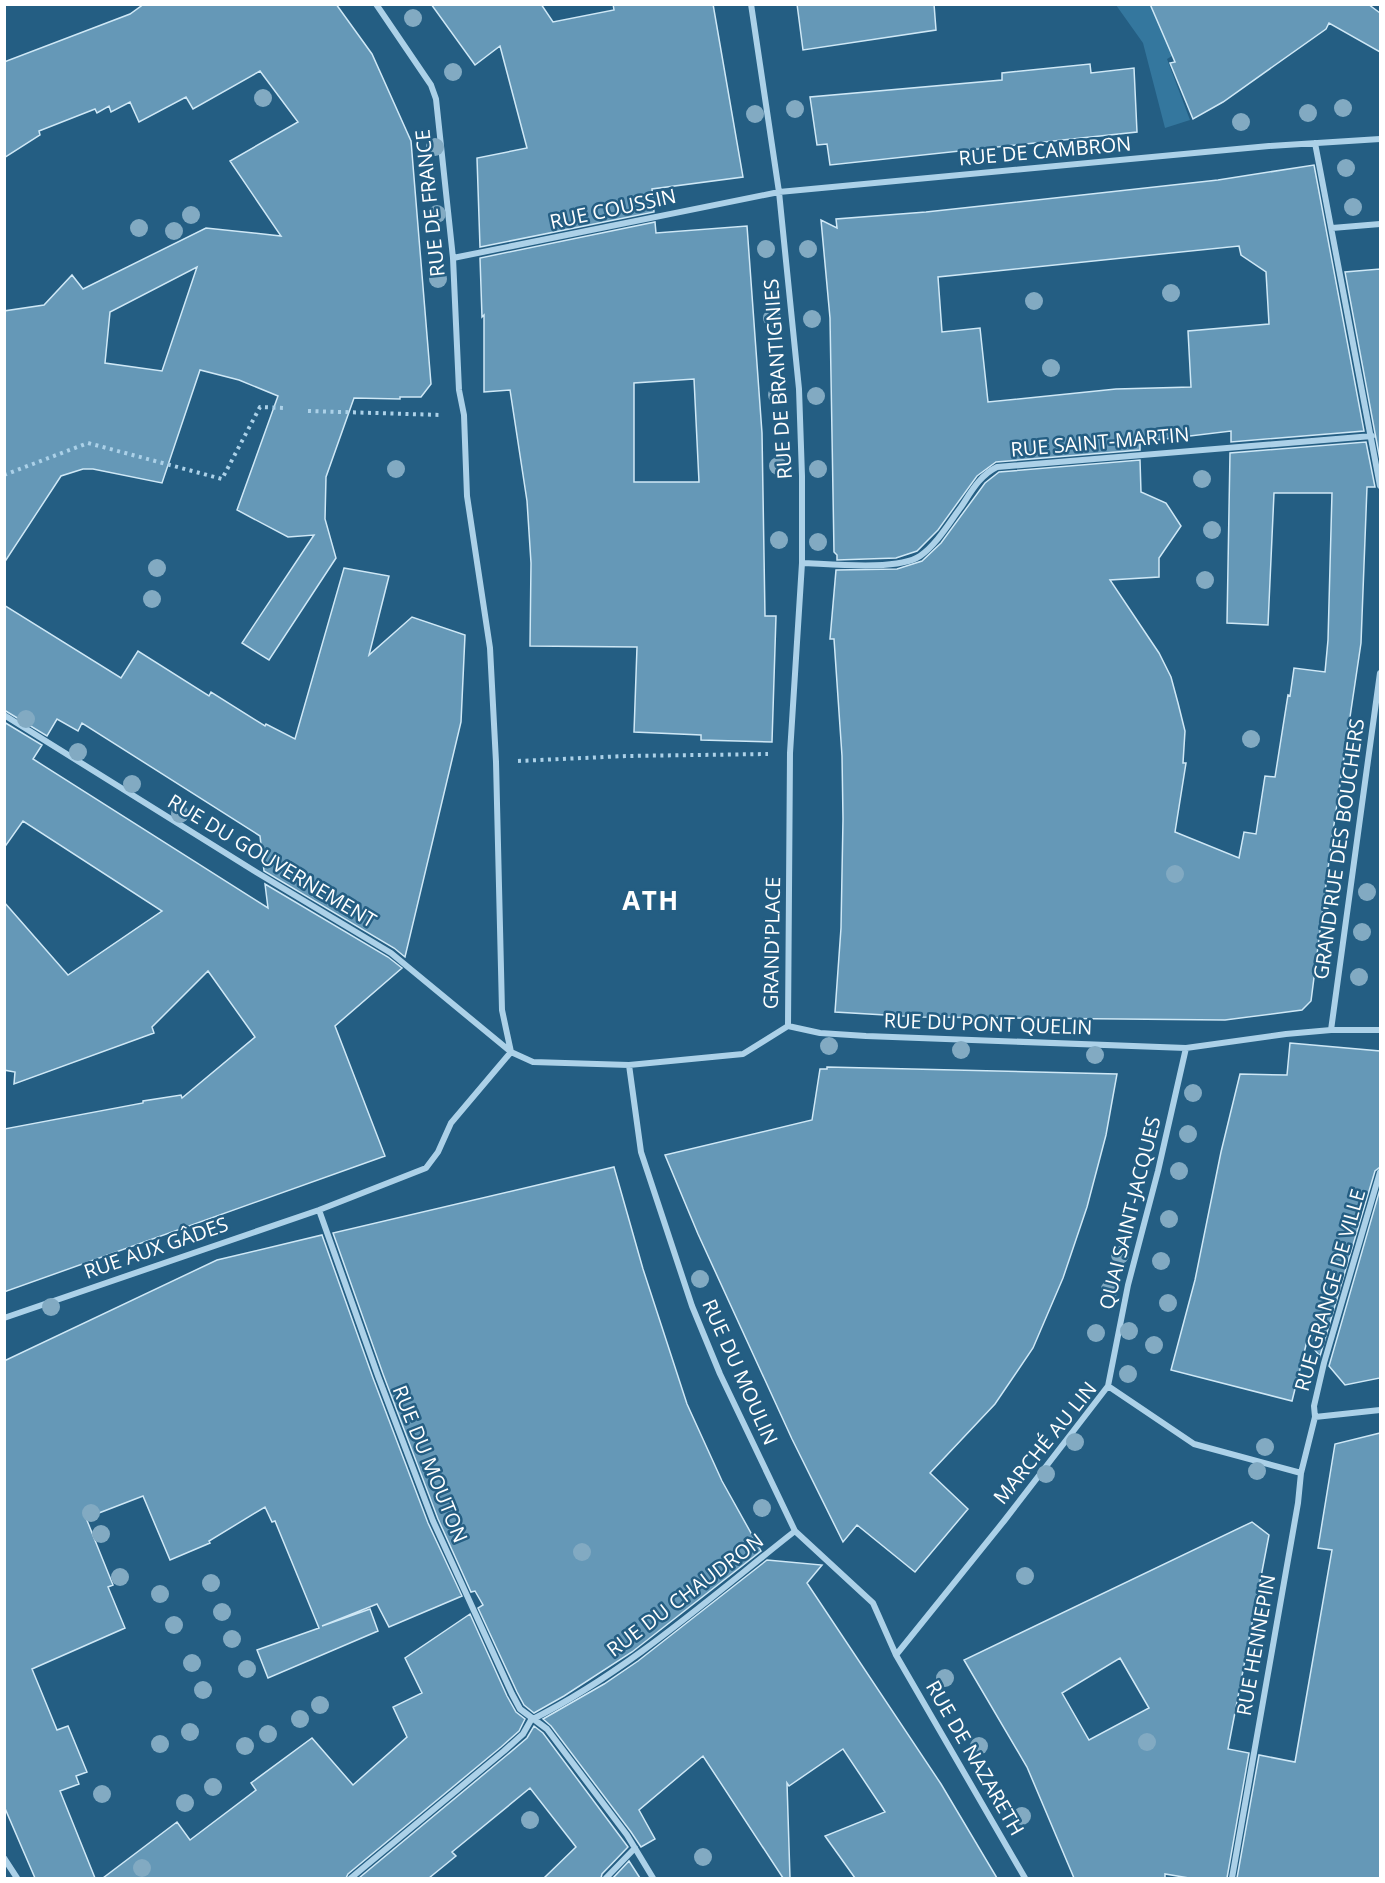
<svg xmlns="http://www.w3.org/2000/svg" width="1385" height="1883" viewBox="0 0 1385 1883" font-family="'Open Sans',sans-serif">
<rect width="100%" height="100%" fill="#245e83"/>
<path fill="#34779e" d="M1116,5H1158L1179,52L1167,59L1190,120L1165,128L1143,43Z"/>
<path fill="#6598b7" stroke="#cfe8f6" stroke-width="1.5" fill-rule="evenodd" d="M144,4H336L372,54L411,141L431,384L421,397H400V399L354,398L326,477L325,519L336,558L269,660L242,643L314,535L288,537L237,510L278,396L239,380L200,370L162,483L93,469H83L61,476L4,563V311L44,305L72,275L83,289L206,228L281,236L230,161L298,122L260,71L193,109L186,97L139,122L130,102L111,112L109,106L97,113L95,109L39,131L40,135L4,158V62L130,14ZM197,267L162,371L105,363L110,312Z
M431,4H541L553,22L614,10L613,4H713L743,177L652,189L654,212L480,247L477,158L527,148L500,46L475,65Z
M797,4H934L936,30L803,50Z
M1150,4H1368L1380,13V52L1329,23L1326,29L1223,102L1193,119L1170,63L1175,62Z
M1090,64L1091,73L1134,68L1137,132L830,165L827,144L817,145L810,97L1002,80V73Z
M1314,165L1364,431L1231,442V431L1140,442V450L996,462L977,476L938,530L917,551L896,558L837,560V555L834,552L830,318L821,220L837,228L836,219L926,212L1218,180ZM1239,246L1241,255L1266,272L1269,324L1188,331L1191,387L1116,389L988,402L980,328L942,332L938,277Z
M655,222L656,233L747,226L762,433L765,616H776L772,742L701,740V735L634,732L637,647L530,646L531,563L527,501L510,390L484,392V315L482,317L480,258ZM694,379L699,482H634V383Z
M1380,269V460L1345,272Z
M1366,442L1375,487H1367L1361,643L1332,838L1311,1001L1302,1010L1225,1020L919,1017L835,1012L841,928L843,819L842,756L834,639H830L836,570L897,569L922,561L941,543L985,483L999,472L1140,460L1141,492L1166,503L1181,526L1159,558V577L1110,580L1159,653L1171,677L1178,703L1185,731L1183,763H1186L1175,832L1239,858L1244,832L1256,834L1265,776L1275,777L1288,695L1290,696L1294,668L1325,672L1328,640L1332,493H1274L1268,625L1227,623L1230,453Z
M344,568L389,576L369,655L412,617L465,635L461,722L405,957L394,948L264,871L260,836L82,723L78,731L57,719L47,736L4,710V605L121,678L138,651L209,696L211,692L265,726L266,724L295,739Z
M4,722L42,745L33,759L268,908L265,884L388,957L402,968L335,1026L385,1156L4,1292V1129L143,1103V1101L181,1095L182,1098L255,1037L208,971L152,1027L154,1033L14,1084L15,1072L4,1070V902L68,975L162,911L23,821L4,848Z
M1290,1043L1380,1051V1167L1375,1171L1320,1356L1307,1341L1292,1401L1171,1370L1195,1280L1221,1152L1240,1074L1287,1075Z
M827,1067L1117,1074L1106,1135L1087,1207L1063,1278L1033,1348L995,1404L930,1473L968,1509L915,1572L857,1525L843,1542L792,1439L698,1234L665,1155L812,1120L820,1069H827Z
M614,1167L643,1269L687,1404L722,1481L761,1551L632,1652L564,1696L534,1713L524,1705L517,1692L478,1608L483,1605L475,1591L471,1592L438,1519L383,1374L333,1233Z
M1380,1189V1378L1345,1385L1329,1366Z
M322,1235L373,1378L428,1523L462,1596L389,1627L377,1604L322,1626L370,1609L378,1631L268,1678L257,1650L319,1628L275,1521L272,1522L265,1507L209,1541L210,1543L170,1560L143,1496L86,1518L113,1585L108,1587L125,1628L32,1669L57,1730L68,1726L87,1772L76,1776L79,1784L60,1791L95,1878H35L4,1806V1361L217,1260Z
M1380,1433V1878H1237L1259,1755L1295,1762L1332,1550L1318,1548L1335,1444Z
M1252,1522L1269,1535L1228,1749L1249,1753L1227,1878H1189L1165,1874V1878H1074L1027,1767L964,1660ZM1120,1658L1149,1708L1089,1740L1062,1693Z
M767,1560L822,1565L807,1583L941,1784L997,1878H855L825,1836L885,1812L843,1749L789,1786L787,1783L790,1878H783L703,1756L639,1810L655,1839L641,1847L631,1832L551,1726L543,1719L604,1684L638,1661Z
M470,1614L507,1696L516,1712L525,1719L519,1731L501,1747L348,1874L346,1878H103L177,1822L190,1840L256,1790L251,1783L312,1738L353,1785L407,1737L393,1707L422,1693L405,1658Z
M534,1726L543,1733L628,1847L602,1874L601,1878H544L576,1847L530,1788L452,1852L456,1856L429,1878H359L507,1755L527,1738Z
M629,1861L640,1878H613Z"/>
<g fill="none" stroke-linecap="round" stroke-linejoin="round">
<path stroke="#acd1e8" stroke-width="4" stroke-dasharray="3 4.5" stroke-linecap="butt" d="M308,411L442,415
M4,475L88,443L222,479L260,407L284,408
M518,761L626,756L768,754"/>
<path stroke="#acd1e8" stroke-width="6" d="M376,4L431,85L436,99L453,258L459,390L464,415L467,496L490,648L496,762L502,1010L511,1052
M751,4L779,192L799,389L802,476V563L790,753L788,1026
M1315,143L1380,486
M1332,228L1380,224
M453,258L779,192L1269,146L1380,139
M802,563C831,564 898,571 920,556C937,544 949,523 961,507C971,492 980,475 997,467L1372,436
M4,715L256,872L391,953L511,1052L533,1062L629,1065L743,1054L788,1026
M788,1026L820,1033L866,1036L1186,1048L1286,1034L1331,1030H1380
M1331,1030L1380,673
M629,1065L641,1152L692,1306L720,1374L795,1531L873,1603L896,1655L1025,1878
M319,1210L378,1376L433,1521L512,1694L520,1709L547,1729L627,1835L653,1878
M4,1318L319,1210L426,1168L438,1152L451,1123L511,1052
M1108,1386L1194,1444L1301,1473
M1315,1417L1380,1410
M896,1655L1004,1521L1108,1386L1128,1285L1158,1171L1186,1048
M531,1720C627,1672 711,1597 795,1531
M4,1858L17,1878
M351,1878L504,1751L523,1734L531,1720
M606,1878L635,1848
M1232,1878L1298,1503L1301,1473L1315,1417L1314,1406L1324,1363L1380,1172"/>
</g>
<g fill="#82aac2">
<circle cx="413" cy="18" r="9"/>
<circle cx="453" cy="72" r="9"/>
<circle cx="263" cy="98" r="9"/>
<circle cx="1343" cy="108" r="9"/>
<circle cx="795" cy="109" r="9"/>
<circle cx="1308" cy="113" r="9"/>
<circle cx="755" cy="114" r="9"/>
<circle cx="1241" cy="122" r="9"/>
<circle cx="435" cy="147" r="9"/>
<circle cx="1346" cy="168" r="9"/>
<circle cx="1353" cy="207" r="9"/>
<circle cx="437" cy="214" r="9"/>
<circle cx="191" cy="215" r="9"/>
<circle cx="139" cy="228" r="9"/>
<circle cx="174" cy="231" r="9"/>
<circle cx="766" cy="249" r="9"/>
<circle cx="808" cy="249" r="9"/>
<circle cx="438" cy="279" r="9"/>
<circle cx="1171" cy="293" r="9"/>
<circle cx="1034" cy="301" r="9"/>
<circle cx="772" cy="318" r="9"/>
<circle cx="812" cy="319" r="9"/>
<circle cx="1051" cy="368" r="9"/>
<circle cx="777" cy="395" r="9"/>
<circle cx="816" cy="396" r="9"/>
<circle cx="778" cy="466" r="9"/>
<circle cx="396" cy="469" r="9"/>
<circle cx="818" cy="469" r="9"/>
<circle cx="1202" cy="479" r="9"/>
<circle cx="1212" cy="530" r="9"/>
<circle cx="779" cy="540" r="9"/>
<circle cx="818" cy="542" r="9"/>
<circle cx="157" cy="568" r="9"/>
<circle cx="1205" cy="580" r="9"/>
<circle cx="152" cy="599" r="9"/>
<circle cx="26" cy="719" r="9"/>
<circle cx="1251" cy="739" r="9"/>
<circle cx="78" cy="752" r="9"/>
<circle cx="132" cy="784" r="9"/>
<circle cx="180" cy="814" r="9"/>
<circle cx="1175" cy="874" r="9"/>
<circle cx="1367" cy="892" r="9"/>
<circle cx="1362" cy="932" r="9"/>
<circle cx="1359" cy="977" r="9"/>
<circle cx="829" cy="1046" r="9"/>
<circle cx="961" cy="1050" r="9"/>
<circle cx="1095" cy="1055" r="9"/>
<circle cx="1193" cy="1093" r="9"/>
<circle cx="1188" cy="1134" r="9"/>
<circle cx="1179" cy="1171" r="9"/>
<circle cx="1169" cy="1219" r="9"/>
<circle cx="1120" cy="1255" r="9"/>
<circle cx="1161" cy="1261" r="9"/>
<circle cx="700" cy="1279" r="9"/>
<circle cx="1110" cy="1289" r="9"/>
<circle cx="1168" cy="1303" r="9"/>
<circle cx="51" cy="1307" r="9"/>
<circle cx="1129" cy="1331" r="9"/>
<circle cx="1096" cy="1333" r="9"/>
<circle cx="1154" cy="1345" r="9"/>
<circle cx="1128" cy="1374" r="9"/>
<circle cx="1075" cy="1442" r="9"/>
<circle cx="1265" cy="1447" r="9"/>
<circle cx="1257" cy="1471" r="9"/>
<circle cx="1046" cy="1474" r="9"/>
<circle cx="762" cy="1508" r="9"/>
<circle cx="91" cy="1513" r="9"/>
<circle cx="101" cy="1534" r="9"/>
<circle cx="582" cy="1552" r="9"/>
<circle cx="1025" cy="1576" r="9"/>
<circle cx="120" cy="1577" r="9"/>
<circle cx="211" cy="1583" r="9"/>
<circle cx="160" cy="1594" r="9"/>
<circle cx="222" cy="1612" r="9"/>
<circle cx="174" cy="1625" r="9"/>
<circle cx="232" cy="1639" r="9"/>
<circle cx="192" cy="1663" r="9"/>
<circle cx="247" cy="1669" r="9"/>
<circle cx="945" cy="1678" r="9"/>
<circle cx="203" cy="1690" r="9"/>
<circle cx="320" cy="1705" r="9"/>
<circle cx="300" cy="1719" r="9"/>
<circle cx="190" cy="1732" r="9"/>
<circle cx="268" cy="1734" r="9"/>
<circle cx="1147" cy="1742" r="9"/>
<circle cx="160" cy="1744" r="9"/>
<circle cx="245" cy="1746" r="9"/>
<circle cx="979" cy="1746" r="9"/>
<circle cx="213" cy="1787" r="9"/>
<circle cx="102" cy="1794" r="9"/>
<circle cx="185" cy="1803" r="9"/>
<circle cx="1022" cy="1816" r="9"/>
<circle cx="530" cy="1820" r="9"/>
<circle cx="703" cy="1857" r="9"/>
<circle cx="142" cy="1868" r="9"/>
</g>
<g text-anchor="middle" stroke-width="5" stroke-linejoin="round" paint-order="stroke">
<g font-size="20" fill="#fff" stroke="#245e83">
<text transform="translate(1045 151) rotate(-5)" y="7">RUE DE CAMBRON</text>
<text transform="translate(430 203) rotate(-96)" y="7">RUE DE FRANCE</text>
<text transform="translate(613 209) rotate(-12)" y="7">RUE COUSSIN</text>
<text transform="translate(778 379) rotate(-94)" y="7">RUE DE BRANTIGNIES</text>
<text transform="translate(1100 442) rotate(-5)" y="7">RUE SAINT-MARTIN</text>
<text transform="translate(1339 849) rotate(-82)" y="7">GRAND'RUE DES BOUCHERS</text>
<text transform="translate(272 861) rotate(31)" y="7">RUE DU GOUVERNEMENT</text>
<text transform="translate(772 943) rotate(-89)" y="7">GRAND'PLACE</text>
<text transform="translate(988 1024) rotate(2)" y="7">RUE DU PONT QUELIN</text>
<text transform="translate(1130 1213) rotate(-76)" y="7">QUAI SAINT-JACQUES</text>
<text transform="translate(156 1248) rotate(-19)" y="7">RUE AUX GÂDES</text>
<text transform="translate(1330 1290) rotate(-74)" y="7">RUE GRANGE DE VILLE</text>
<text transform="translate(740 1372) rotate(66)" y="7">RUE DU MOULIN</text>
<text transform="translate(1045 1443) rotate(-51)" y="7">MARCHÉ AU LIN</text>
<text transform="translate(430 1464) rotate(68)" y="7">RUE DU MOUTON</text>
<text transform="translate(685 1595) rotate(-37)" y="7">RUE DU CHAUDRON</text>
<text transform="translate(1256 1645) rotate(-80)" y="7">RUE HENNEPIN</text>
<text transform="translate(975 1758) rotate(60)" y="7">RUE DE NAZARETH</text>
</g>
<g font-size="26" font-weight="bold" letter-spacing="1.5" fill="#fff" stroke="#245e83">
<text x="651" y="910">ATH</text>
</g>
</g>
<rect width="1385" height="1883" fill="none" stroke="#ffffff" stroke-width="12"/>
</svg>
